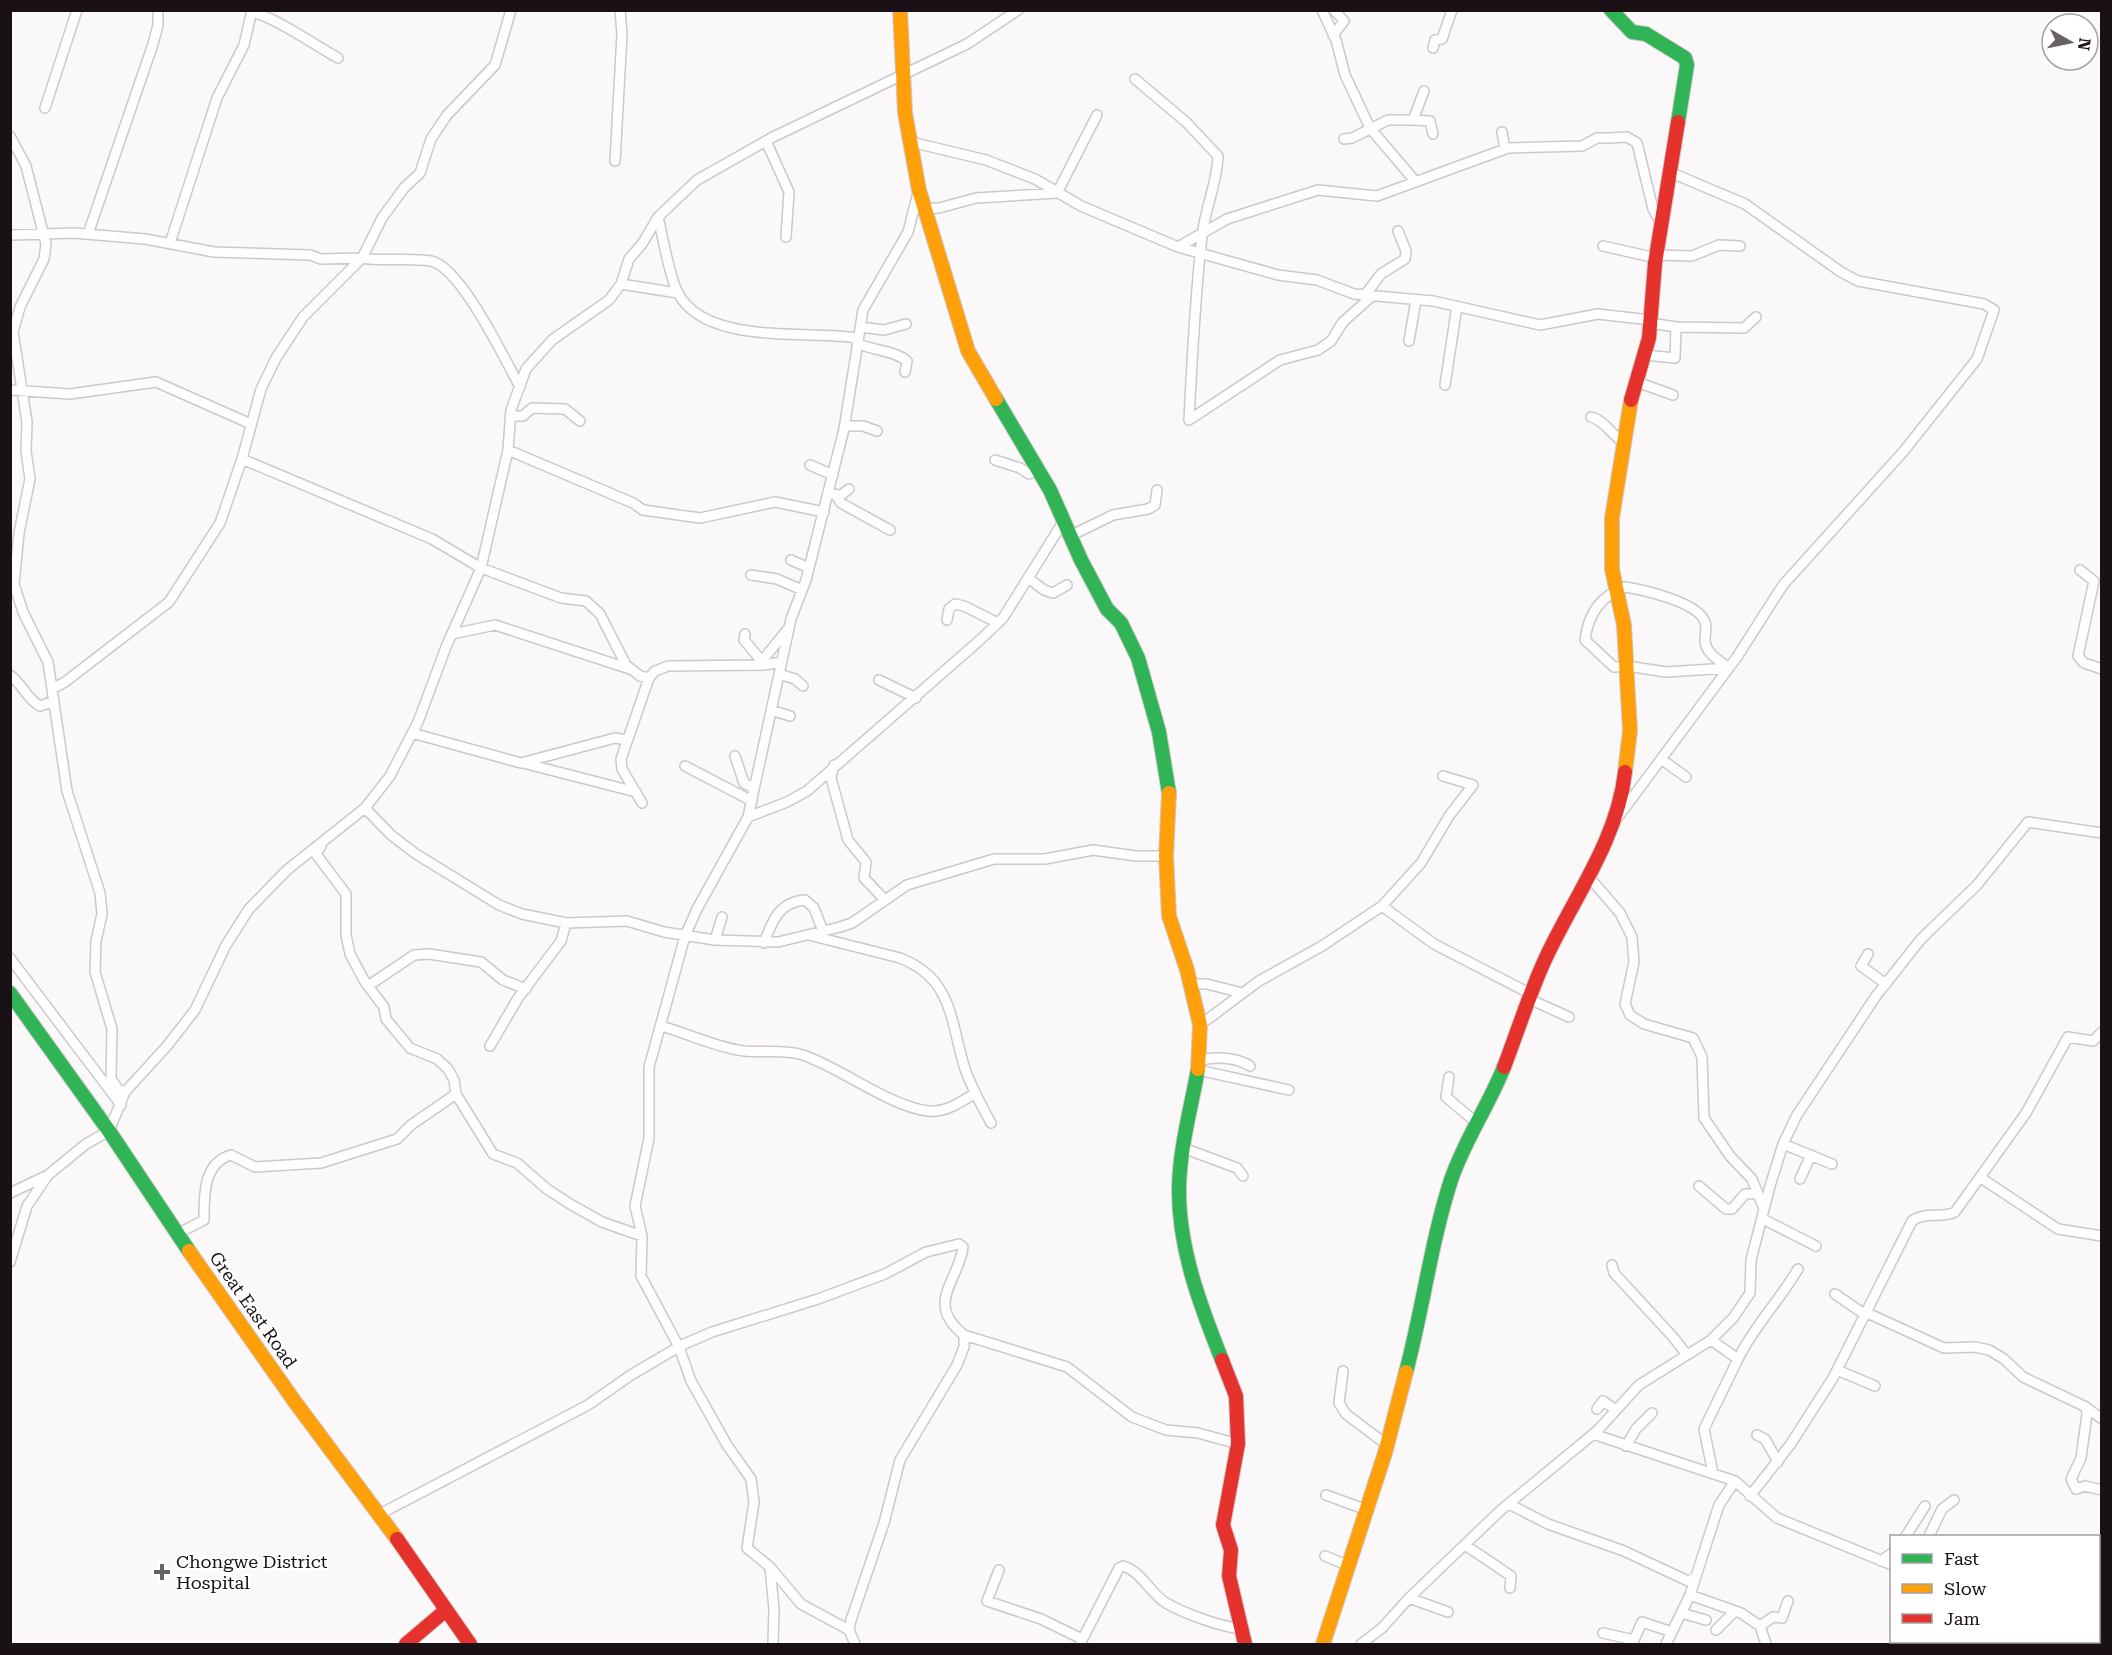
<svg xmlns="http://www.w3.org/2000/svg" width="2112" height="1655" viewBox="0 0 2112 1655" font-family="'Roboto Serif',serif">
<rect width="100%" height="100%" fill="#fbf8f9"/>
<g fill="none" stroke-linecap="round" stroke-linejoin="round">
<g stroke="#cdc8ca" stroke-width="12">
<path id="street" d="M1322,10L1336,40L1345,75L1370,128L1415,181
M252,13C267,12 321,49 338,58
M1333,35L1344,21L1334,10
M1433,48L1435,40L1442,39L1452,10
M1135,79L1186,122L1218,156C1217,184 1205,208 1202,236C1195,297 1192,358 1189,420
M45,108L77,10
M1413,120L1430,121L1433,134
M1502,132L1505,149
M10,136L26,166L46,244L44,259L20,307L13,332L27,422L26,451L30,479L19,533L14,584L23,612L48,662L67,791L100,893L102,914L96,941L95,972L112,1029L111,1079L118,1089L125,1092
M1344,139L1352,138L1388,120H1413L1424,91
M766,141L789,192L786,237
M911,142L986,160L1035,179L1081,206L1178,247L1278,275L1317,280L1354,294L1433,301L1540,325L1598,314L1650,320
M615,161L622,34L620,10
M921,209L939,208L976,198L1057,193L1097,115
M658,217C663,237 669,276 678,293C706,346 808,330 858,338
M88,234L153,44L158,25V10
M10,235L74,233L145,239L214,252L310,255L321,259L362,258L382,218L404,188L420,173L431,139L447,115L495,65L511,10
M170,243L217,98L244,45L252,10
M1603,246L1656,258
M1178,247L1227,219L1318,190L1377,196L1508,148L1582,146L1597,138H1609L1627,137L1637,143L1653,209L1661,223
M1657,255L1692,256L1719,245L1740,246
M621,284L678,293
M1365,295L1381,274L1405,259L1406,251L1398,231
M860,327L884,330L906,324
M1676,327L1744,328L1756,317
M1409,341L1416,300
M857,343C873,351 894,350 907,361L905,372
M1645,355L1675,358L1676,327L1650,323
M1637,382L1673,395
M1445,385L1457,306
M10,390L70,394L156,382L251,424
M510,416H523L532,408L565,409L580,421
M1591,417C1604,420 1612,435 1624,443
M1189,420L1280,360L1318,350L1331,341L1343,322L1372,296
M845,426H863L877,431
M508,450L633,503L643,510L700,518L775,502L824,512
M242,459L432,539L481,568L561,598L586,601L600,614L626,665L640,676L649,678L655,671L668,666L764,665L781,662
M995,460L1020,468L1029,474L1038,469
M810,465L833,475
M831,494L841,495L849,489
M835,494L841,503L890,530
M1072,535L1113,515L1148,509L1155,505L1157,490
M791,560L809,568
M2080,570L2094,581L2078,656L2084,663L2102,669
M751,575L777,579L802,590
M1028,578L1044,590L1053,593L1067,585
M1625,587C1644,590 1698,602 1705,622C1707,627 1705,634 1705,640C1705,653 1720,661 1729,668L1666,672L1627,666L1614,667L1585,640C1588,614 1600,596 1625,587Z
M947,620L949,609L955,604L964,606L998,623
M452,634L495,625L630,669
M745,634L744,640L765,665
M762,661L787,630
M779,674L795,679L803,686
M10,675C24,686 26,698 40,706L54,701
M879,680L916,698
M52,689L65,682L169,602L220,523L242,459L261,389L276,358L303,317L362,258C385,262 408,257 431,261C461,267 505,360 520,387
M771,710L790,716
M412,733L521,763L615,738L627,740
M735,756L744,783L754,788
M1661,759L1686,777
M523,763L636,792
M834,765L831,778L848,840L866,862L864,878L885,900
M685,766L752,801
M642,803L622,769L621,759L649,678
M365,808L391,835L416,854L499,905L522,914L566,923L627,921L664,932L715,940L778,942L840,927L852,923L907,885L994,859H1045L1093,850L1136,856H1166
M748,817L787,802L807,791L980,640L1003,618L1063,522
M1618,817L1737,657L1783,585L1903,452L1977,359L1994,310L1984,304L1858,281L1841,272L1745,204L1672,173
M321,846L316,854L346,894V935L350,954L365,982L384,1007L386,1019L410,1048L437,1059L448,1069L454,1080L456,1094L493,1154L517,1163L547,1189L570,1204L602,1222L642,1236
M1589,877L1620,913L1632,937L1634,962L1625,1004L1630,1015L1644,1024L1693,1038L1702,1057L1704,1118L1730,1156L1752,1179L1764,1209
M1382,906L1434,944L1531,994
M809,935L900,958C954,979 950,1022 965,1069C972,1088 981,1105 991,1123
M715,940L722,917
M764,943C772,921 779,902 805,900L814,908L823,931
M1868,954L1861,966L1886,984
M10,958L121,1105
M1190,984H1207L1242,993
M368,986L414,955L429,954L481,962L503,980L526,989
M1529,999L1569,1017
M1200,1025L1259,981L1322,946L1382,906L1421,863L1449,816L1473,785L1443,776
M661,1026C686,1033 721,1049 744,1051C765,1053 783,1049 803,1055C843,1069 889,1106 928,1111C946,1113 960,1102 974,1094
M490,1046L518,998L561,941L566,923
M1198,1061C1213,1056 1236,1057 1250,1066
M1198,1070L1289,1090
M1449,1077L1446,1097L1478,1124
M1783,1144L1832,1164
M1183,1148L1237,1168L1243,1176
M1981,1178L2058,1229L2102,1236
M1800,1179L1811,1155
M1699,1186L1726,1209H1732L1745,1194L1758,1193
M10,1193L46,1176
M1763,1219L1816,1246
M177,1234L204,1220C204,1196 203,1163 231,1155L255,1167L321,1163L397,1139L411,1125L456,1094
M10,1262L27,1206L48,1175L86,1144L109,1131L125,1092L167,1046L195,1010L226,945L249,909L287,870L365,808L390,776L418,722L446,647L481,568L508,450L511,410L526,369L552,340L609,300L621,284L629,259L642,244L658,217L697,180L773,137L967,44L1018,10
M1612,1265L1614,1273L1673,1337L1687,1355
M1835,1294L1864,1314
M1865,1312L1944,1348L1975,1347L1989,1350L2004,1359L2023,1377L2086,1407L2087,1414L2081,1458L2071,1479L2076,1489L2085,1486L2102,1490
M964,1335L1067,1367L1132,1417L1166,1430L1198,1433L1238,1444
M1711,1340L1738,1359L1704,1429L1713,1473
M1738,1359C1754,1326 1780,1300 1798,1269
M1837,1370L1875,1386
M1343,1371L1339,1403L1346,1414L1387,1445
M2086,1407L2102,1419
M1597,1409L1603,1401L1616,1410
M1593,1434L1735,1481L1777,1518L1892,1565
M1757,1435L1765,1439L1778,1462
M1626,1446L1636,1429L1652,1413
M1326,1495L1367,1510
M1750,1496L1790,1445L1833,1378L1912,1221C1926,1211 1941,1219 1955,1212L2026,1113L2068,1037L2093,1041L2102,1032
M1509,1504L1548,1524L1624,1551L1688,1581L1696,1577
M380,1514L588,1405L631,1375L682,1345L712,1332L818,1299L885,1274L926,1252L959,1244L963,1247C959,1281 924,1303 964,1335V1347L957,1365L900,1460L884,1523L851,1620L849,1630L855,1644
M1906,1536L1925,1506
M1929,1536L1942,1509L1954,1500
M1465,1545L1511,1576L1510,1588
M1325,1556L1347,1565
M1881,1561L1892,1553
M770,1567L774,1609L773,1644
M999,1570L987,1601L1041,1619L1082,1639
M2098,1573L2102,1571
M1690,1595L1741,1613L1760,1626L1773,1617L1782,1618L1788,1601
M1409,1598L1448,1612
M2098,1601L2102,1598
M1681,1613L1706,1620
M2098,1621L2102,1624
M1760,1626L1766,1644
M849,1630L801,1604L770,1567L747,1548L754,1502L751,1479L727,1445L691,1381L679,1347L641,1276L642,1236L635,1206L649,1138V1067L685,936L697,909L748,817L791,619L806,580L844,429L863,310L908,232L918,193
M1716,1630L1735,1611
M1603,1633L1634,1640L1642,1622L1672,1632
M2014,1642L2018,1644
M1080,1644L1119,1568L1123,1566C1141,1571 1150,1593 1166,1603C1185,1614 1219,1626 1241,1629
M1361,1644L1382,1628L1409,1598L1501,1510L1597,1431L1639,1385L1711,1340L1733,1318L1750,1293L1751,1260L1770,1186L1783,1144L1797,1115L1876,996L1921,939L1977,885L2028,822L2102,833
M1666,1644L1690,1595L1719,1505L1735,1481
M1935,1644L1936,1642"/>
</g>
<g stroke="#cdc8ca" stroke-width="16">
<path id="fast" d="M1611,10L1632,32L1646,34L1685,58L1687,65L1678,122
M996,399L1050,490L1081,560L1107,609L1121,623L1138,658L1159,732L1169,793
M10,993L109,1131L189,1251
M1198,1069C1191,1108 1180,1147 1179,1187C1178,1247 1200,1305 1222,1360
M1406,1372C1423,1308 1431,1242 1451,1180C1464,1141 1489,1105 1504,1067"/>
</g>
<g stroke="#cdc8ca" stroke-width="16">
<path id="slow" d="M900,10L905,113L919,190L968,351L996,399
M1625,772L1630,731L1624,625L1612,569V518L1631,400
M1169,793L1166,856L1169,916L1187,970L1200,1025L1198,1069
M189,1251L295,1402L397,1539
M1323,1644L1385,1453L1406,1372"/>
</g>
<g stroke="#cdc8ca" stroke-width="16">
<path id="jam" d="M1631,400L1649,338L1655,263L1678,122
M1504,1067C1517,1033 1528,998 1543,964C1571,901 1617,843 1625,772
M1222,1360L1236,1396L1238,1444L1223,1525L1231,1550L1229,1576L1245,1644
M397,1539L470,1644
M406,1644L446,1610"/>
</g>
<use href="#street" stroke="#fefefe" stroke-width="9"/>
<use href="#fast" stroke="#30b455" stroke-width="14"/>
<use href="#slow" stroke="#ff9f0a" stroke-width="14"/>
<use href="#jam" stroke="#e5322d" stroke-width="14"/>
</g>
<path fill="#686265" stroke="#fff" stroke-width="2" d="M159 1563h6v6h6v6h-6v6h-6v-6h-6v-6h6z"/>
<g text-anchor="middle" stroke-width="4.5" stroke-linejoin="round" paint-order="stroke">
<g font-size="18" fill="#191115" stroke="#fff">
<text transform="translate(253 1310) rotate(55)" y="6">Great East Road</text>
</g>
<g font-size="18" fill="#191115" stroke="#fff" text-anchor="start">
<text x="176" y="1568">Chongwe District<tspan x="176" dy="21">Hospital</tspan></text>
</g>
</g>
<rect width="2112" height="1655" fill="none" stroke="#191115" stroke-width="24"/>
<rect x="1890" y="1535" width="210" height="108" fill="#ffffff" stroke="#a3a0a1" stroke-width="1.5"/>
<rect x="1902" y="1554" width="30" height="9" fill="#30b455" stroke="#a3a0a1" stroke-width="1.5"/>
<text x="1944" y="1565" font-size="18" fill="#191115">Fast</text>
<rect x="1902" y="1584" width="30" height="9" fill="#ff9f0a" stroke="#a3a0a1" stroke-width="1.5"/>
<text x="1944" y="1595" font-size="18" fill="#191115">Slow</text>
<rect x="1902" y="1614" width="30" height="9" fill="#e5322d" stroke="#a3a0a1" stroke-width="1.5"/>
<text x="1944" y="1625" font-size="18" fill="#191115">Jam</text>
<g transform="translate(2070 42) rotate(99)"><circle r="28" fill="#ffffff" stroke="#a3a0a1" stroke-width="1.5"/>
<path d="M0-4.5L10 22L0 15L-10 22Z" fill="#686265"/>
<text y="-9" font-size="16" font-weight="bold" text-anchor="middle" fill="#191115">N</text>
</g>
</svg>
